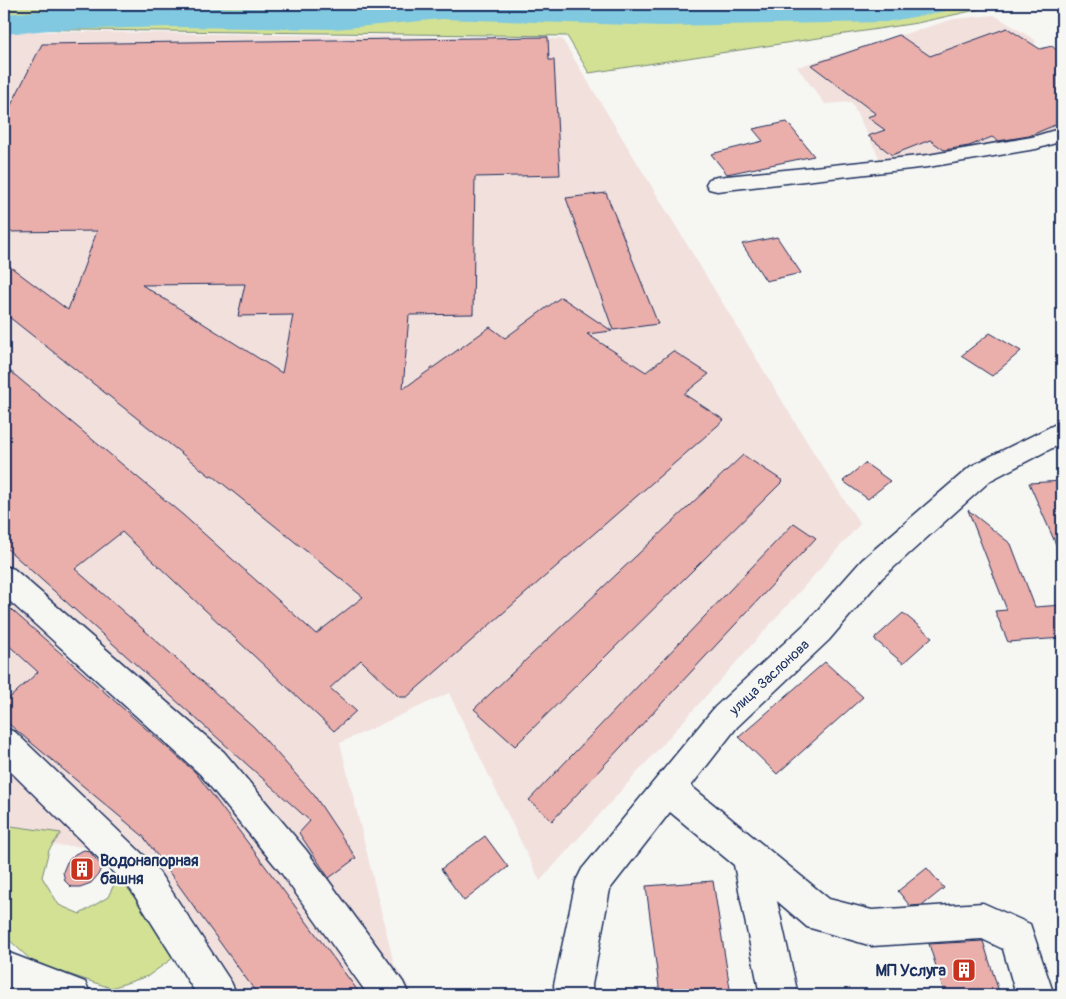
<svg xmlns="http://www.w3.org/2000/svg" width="1066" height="999" viewBox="0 0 1066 999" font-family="Pangolin,sans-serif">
<rect width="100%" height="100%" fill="#f6f6f2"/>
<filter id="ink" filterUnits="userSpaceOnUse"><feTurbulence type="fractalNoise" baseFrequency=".02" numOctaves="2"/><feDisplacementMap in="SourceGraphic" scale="10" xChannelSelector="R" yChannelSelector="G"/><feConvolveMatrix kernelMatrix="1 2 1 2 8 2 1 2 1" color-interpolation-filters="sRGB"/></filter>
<g filter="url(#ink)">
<path fill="#f2e0dd" d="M994,15L1035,40V55L1062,74V142L881,161L851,102L825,104L797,67L954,19Z
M17,31L562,39L815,455L860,524L540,881L449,693L340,743L394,964L414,995H240L135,849L4,843V32Z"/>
<path fill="#d2e194" stroke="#768879" d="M13,4H1003L917,23L589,73L567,36L4,29V11Z
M4,825L61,833L49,850L42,877L59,905L80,914L108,897L120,872L142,904L173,958L148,976L111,988L34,963L4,935Z"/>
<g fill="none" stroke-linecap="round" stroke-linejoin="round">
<path fill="#80c9e1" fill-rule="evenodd" d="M403,4H564L665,6L802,4H951L946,11L886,22L665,26L442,19L335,29L171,27L50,30L4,34V14L50,10L171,7L335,9Z"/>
</g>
<path fill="#eaaeab" stroke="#1b2f5e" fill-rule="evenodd" d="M1007,28L1040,49L1052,46L1062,55V122L1029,136L998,141L992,137L969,146L944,150L930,140L892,155L868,136L885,130L867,117L876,114L811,65L899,35L930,56Z
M548,37L549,60H554L560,175L475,177L473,314L409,315L403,389L490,327L505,338L561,297L612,331L587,334L646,372L673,351L709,374L684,394L724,420L407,697H399L361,660L330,688L356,711L334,731L122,532L75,569L254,727L314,795L356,858L329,878L299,833L310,821L4,546V366L183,515L316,634L363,597L212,475L210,476L4,313V262L68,310L97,231L4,232V119L42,44ZM245,284L238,316L293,315L282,373L142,285Z
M787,122L814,156L727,174L711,154L763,141L753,129Z
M606,193L658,324L613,330L566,198Z
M777,237L801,273L766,281L742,244Z
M990,333L1021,351L992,376L961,356Z
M743,455L783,481L515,746L474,709Z
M865,463L890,481L868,499L843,481Z
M1062,481V558L1029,483Z
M968,510L1011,544L1035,607L1062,605V638L1008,642L995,611L1007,610Z
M794,523L816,538L552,821L529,800Z
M4,603L196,773L361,995H258L143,836L4,720V703L38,672L4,641Z
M903,613L932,637L903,663L874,639Z
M825,662L863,697L777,774L739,737Z
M485,836L508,867L464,901L441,869Z
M84,850L89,851L102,866L98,875L91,883L80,887H71L65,881L63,872L67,862L75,854Z
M927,868L944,888L923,905L910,906L898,891Z
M713,881L731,995H660L646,886Z
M983,941L1000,995H945L929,944Z"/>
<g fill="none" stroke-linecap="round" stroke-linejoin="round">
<g stroke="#1b2f5e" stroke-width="3">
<path id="minor" d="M1062,128V141L1036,149L928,167L717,191L709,189L706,184L709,179L717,177L928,155L1032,137Z
M1062,421V443L991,480L882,578L829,640L737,727L691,786L829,899L872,910L983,903L1030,924L1054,995H1016L1003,949L982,939L872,946L807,927L777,901L798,995H760L734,865L670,812L610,889L592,985L593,995H555L554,985L576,881L582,869L715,707L807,622L862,560L971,466Z
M4,566L14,569L224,752L306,850L403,982L409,995H368L282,874L200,774L4,596Z
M4,728L15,732L155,866L231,982L237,995H197L131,890L4,765Z
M4,951L85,982L91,995H24L4,987Z"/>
</g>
<path stroke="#1b2f5e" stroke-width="2.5" stroke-dasharray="4 2.5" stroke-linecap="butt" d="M1058,4L1057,11L1062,21"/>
<use href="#minor" fill="#f6f6f2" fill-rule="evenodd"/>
</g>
</g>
<defs>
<g id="building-square" transform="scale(1.25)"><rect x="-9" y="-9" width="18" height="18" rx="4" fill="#c8321e" stroke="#f6f6f2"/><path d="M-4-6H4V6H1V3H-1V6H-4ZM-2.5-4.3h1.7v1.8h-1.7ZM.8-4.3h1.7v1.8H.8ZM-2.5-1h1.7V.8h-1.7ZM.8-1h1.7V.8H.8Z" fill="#fff"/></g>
</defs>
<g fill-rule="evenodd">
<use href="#building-square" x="82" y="869"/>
<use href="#building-square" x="964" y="970"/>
</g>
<g text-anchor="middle" stroke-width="4.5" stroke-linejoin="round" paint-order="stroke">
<g font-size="14" fill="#1b2f5e" stroke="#f6f6f2">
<text transform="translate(769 677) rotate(-43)" y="5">улица Заслонова</text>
</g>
<g font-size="16" font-weight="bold" fill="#1b2f5e" stroke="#f6f6f2" text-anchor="start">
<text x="100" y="866">Водонапорная<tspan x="100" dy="18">башня</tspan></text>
<text x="946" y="976" text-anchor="end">МП Услуга</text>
</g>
</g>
<rect width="1066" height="999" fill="none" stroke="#f6f6f2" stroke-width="20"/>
<rect x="10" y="10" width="1046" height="979" fill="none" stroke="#1b2f5e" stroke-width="2" filter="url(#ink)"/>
</svg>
